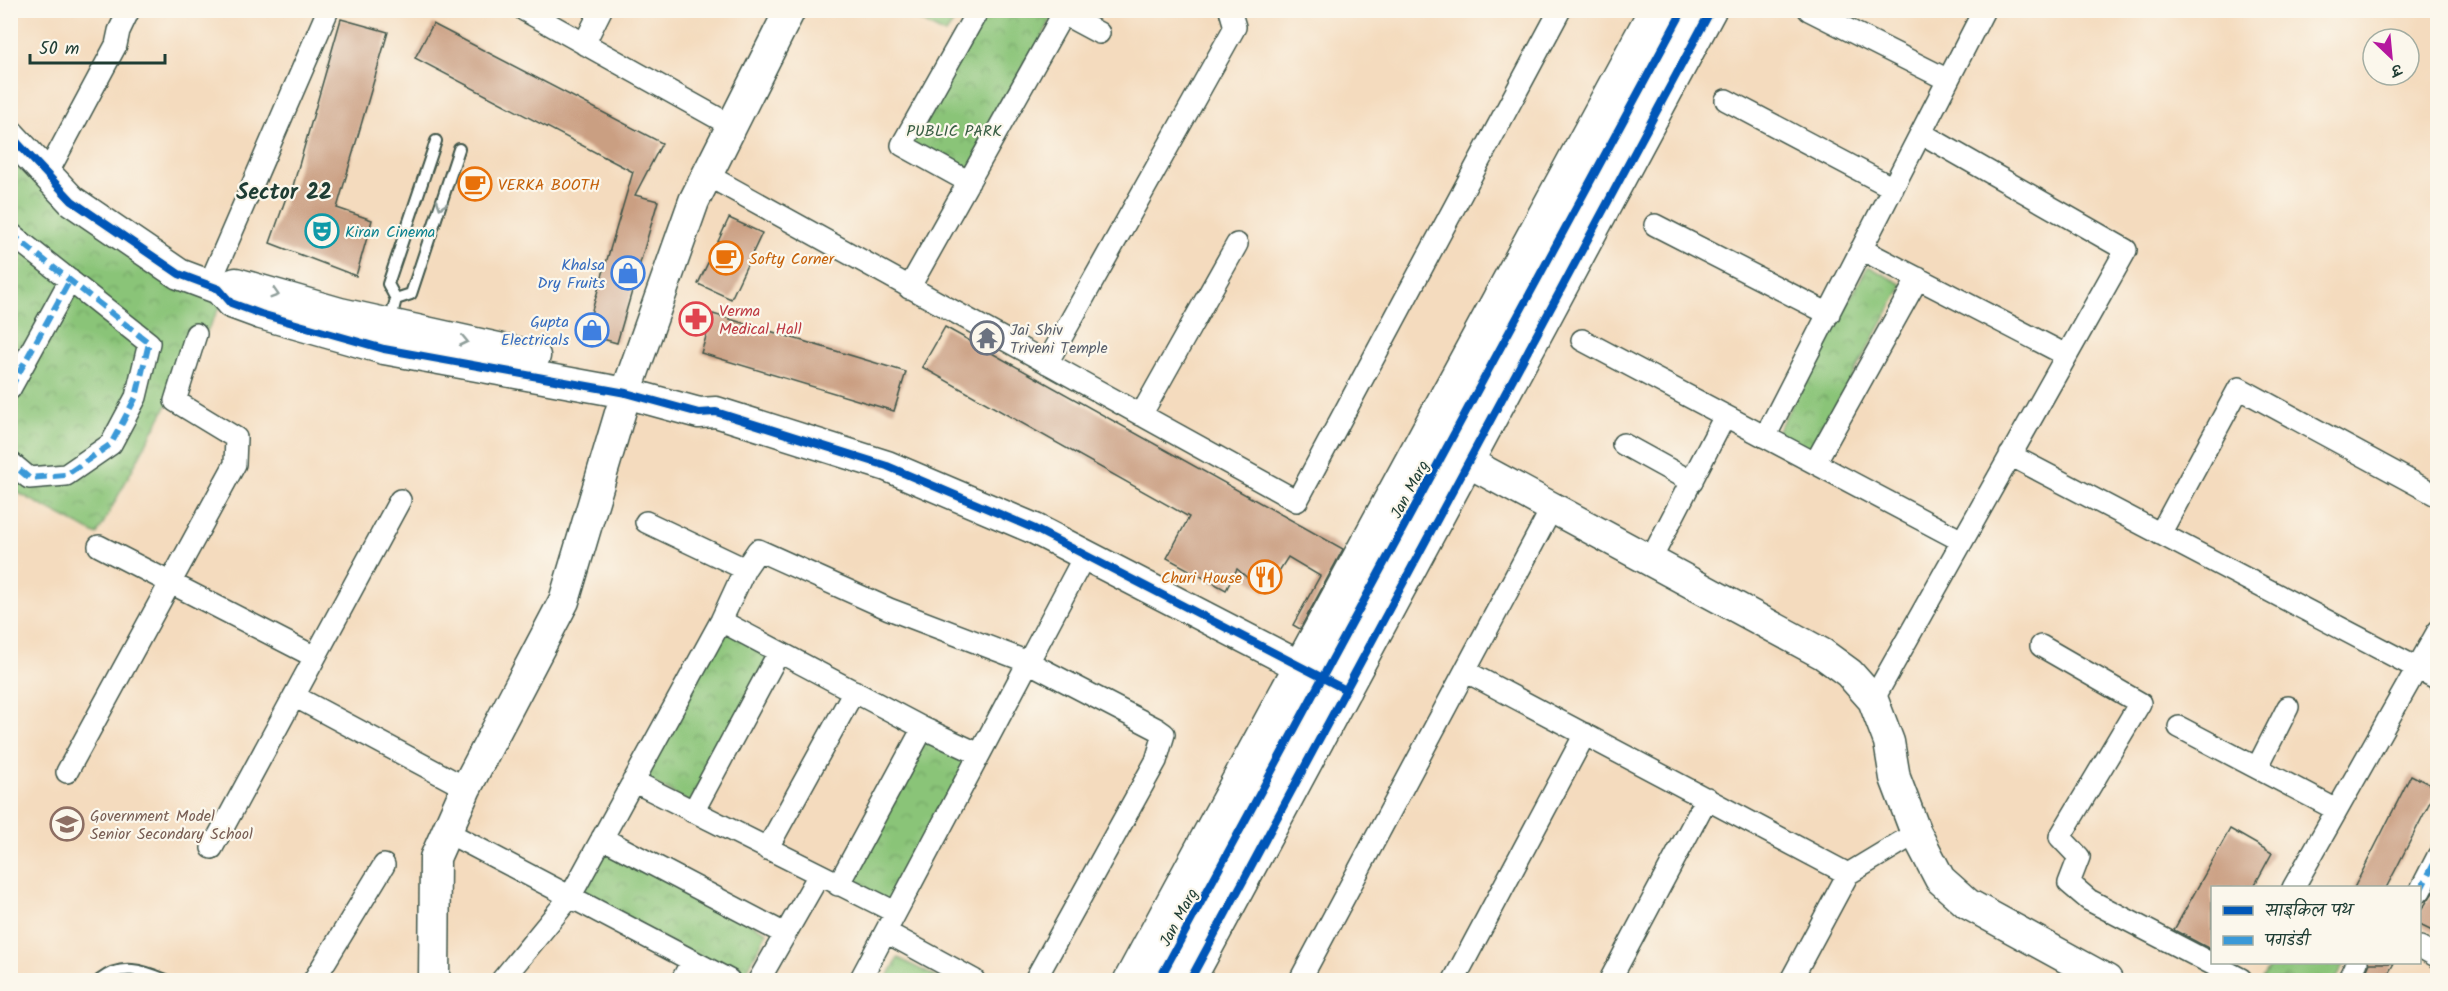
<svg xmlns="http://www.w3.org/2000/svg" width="2448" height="991" viewBox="0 0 2448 991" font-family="Kalam,'Playpen Sans Deva',sans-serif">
<defs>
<pattern id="park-crowns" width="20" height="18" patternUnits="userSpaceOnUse" patternTransform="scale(1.5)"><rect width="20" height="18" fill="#8ac478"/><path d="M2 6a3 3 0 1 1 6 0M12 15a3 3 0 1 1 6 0" fill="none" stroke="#70a063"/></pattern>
</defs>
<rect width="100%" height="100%" fill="#fbf7ec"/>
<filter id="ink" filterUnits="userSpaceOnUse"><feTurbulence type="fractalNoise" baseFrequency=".0167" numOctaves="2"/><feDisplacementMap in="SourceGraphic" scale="12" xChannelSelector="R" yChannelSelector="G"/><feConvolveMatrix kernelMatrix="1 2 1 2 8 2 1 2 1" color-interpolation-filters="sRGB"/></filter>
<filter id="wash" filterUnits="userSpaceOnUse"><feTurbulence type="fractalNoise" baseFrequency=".008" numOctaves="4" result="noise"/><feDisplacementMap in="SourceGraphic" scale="24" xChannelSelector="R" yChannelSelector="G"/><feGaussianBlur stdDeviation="1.35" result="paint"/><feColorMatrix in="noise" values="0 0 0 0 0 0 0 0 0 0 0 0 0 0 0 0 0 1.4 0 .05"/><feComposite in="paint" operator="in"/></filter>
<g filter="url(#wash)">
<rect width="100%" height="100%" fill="#f4dbbe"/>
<path fill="url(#park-crowns)" stroke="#548056" stroke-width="1.5" d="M1056,10L969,182L902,145L978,11Z
M902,11L962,10V11L945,34Z
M12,163L113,241L222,303L97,535L11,489Z
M1868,266L1903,285L1811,451L1777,432Z
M724,629L771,654L690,803L643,777Z
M925,735L979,764L900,911L846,882Z
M603,845L767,932L742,980L578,893Z
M898,958L942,980H886Z
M2271,963H2345L2336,980H2261Z"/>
<g id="blocks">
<path fill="#ca9f82" d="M341,19L388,32L337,208L372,220L356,276L270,243L288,192L291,193Z
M433,24L662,143L635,195L658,201L617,343L585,334L633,172L415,58Z
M729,218L762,233L731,299L698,284Z
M713,314L906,372L894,411L701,353Z
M945,327L1343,549L1300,629L1293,625L1320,576L1288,557L1265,593L1237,569L1226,590L1167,558L1189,517L922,367Z
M2411,775L2437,788L2397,867L2386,888H2354Z
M2230,829L2272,853L2253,888H2212V950L2174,930Z
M2438,885V934L2420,925V912Z
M2370,963H2394L2384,981H2362Z"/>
</g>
</g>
<g filter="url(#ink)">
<use href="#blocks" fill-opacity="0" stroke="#3f5549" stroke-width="1.5"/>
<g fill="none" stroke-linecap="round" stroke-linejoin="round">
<g stroke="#3f5549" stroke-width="14">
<path id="lane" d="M396,299L411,294L459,149
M390,322L396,299L388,284L436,141
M100,980C121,963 143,970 166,980"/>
</g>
<g stroke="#3f5549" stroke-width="24">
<path id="street" d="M524,10L732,126
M1056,10L1099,33
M1809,10L1948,80
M584,44L601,10
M1726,100L1893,188
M47,174L116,45L119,31L129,10
M707,175L1297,501L1560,10
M969,182L902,145L978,10
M1655,225L1829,314
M10,233L149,343L136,397L111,444L66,475L29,478L10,462
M1861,249L2066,355
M209,285L328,10
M909,288L1063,14
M1582,340L1962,541
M1047,363L1235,27L1230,10
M10,389L70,280
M1141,415L1237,244
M1765,437L1984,10
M1623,444L1692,482
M2010,455L2438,679
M1815,463L1918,278
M646,522L745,569L758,550L889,609L1028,662L1157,729L1164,734L1156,761L1035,980
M2160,534L2239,388L2438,496
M99,546L315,657
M1650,561L1725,416
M721,621L923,728L979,754
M2041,646L2140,703L2060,837L2079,857L2069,883L2089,900L2241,979
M1465,671L1848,874
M294,696L466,788
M1873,700L2126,250L1921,133
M2179,727L2337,810
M2257,768L2288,707
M67,772L235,464L236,438L175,401L196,334
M633,781L895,912
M693,812L779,652
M447,832L729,980
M602,838L785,934
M212,848L400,500
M767,849L854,691
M838,885L923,728
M2293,888L2438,631
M2420,891L2438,856
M886,932L974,980
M2420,947L2438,957
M314,980L384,865
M502,980L570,897L721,621L745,569
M682,980L692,961
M759,980L819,875
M860,980L1085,555
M1300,980L1552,508
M1454,980L1585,734
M1610,980L1707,798
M1791,980L1848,874L1916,833
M2348,980L2357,962"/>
</g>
<g stroke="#3f5549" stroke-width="33">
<path id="secondary" d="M10,135L72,201L179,274L219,289L231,303L261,314L384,349L626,393L699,413L716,412L887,466L1035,529L1346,690
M219,289L236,283L340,313L535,356
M1451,453L1823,654L1849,673L1873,700L1889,742L1895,778L1916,833L1940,879L1968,904L2107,980
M434,980L435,858L466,788L564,601L626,393L694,201L790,10
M1129,980L1654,10
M1159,980L1683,10
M1190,980L1711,10"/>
</g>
<use href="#lane" stroke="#fff" stroke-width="10"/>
<use href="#street" stroke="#fff" stroke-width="21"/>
<use href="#secondary" stroke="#fff" stroke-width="30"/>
<path stroke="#3a99d8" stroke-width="6" stroke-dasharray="12 6" stroke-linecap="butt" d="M10,233L149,343L136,397L111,444L66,475L29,478L10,462
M10,389L70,280
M2420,891L2438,856"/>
<g stroke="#fbf7ec" stroke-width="11">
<path id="cycleway" d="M10,135L72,201L179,274L219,289L231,303L261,314L384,349L626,393L699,413L716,412L887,466L1035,529L1346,690
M1159,980L1683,10
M1190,980L1711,10"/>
</g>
<use href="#cycleway" stroke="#0057b8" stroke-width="8"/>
</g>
<defs><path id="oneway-chevron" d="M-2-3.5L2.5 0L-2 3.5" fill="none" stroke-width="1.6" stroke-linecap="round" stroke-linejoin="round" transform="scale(1.5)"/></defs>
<g stroke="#8f9e9a">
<use href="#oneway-chevron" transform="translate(441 205) rotate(109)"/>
<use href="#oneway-chevron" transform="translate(275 294) rotate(17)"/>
<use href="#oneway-chevron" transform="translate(464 341) rotate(12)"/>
</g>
</g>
<defs>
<g id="cafe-ring" transform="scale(1.725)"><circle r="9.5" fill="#fbf7ec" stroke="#e8710a" stroke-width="1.5"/><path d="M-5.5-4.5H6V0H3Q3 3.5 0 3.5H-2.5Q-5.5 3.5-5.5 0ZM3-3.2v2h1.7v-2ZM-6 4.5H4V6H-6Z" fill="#e8710a"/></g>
<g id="theatre-ring" transform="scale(1.725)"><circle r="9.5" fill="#fbf7ec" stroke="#0f9aa8" stroke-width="1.5"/><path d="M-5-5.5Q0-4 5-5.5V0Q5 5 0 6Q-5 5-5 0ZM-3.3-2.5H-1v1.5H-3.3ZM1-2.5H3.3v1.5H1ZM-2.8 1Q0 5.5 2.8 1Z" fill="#0f9aa8"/></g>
<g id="shop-ring" transform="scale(1.725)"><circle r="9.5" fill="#fbf7ec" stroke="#3f7fe0" stroke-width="1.5"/><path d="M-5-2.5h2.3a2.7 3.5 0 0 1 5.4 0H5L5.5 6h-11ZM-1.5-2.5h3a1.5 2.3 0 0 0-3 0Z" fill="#3f7fe0"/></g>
<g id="pharmacy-ring" transform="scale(1.725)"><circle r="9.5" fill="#fbf7ec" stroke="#e0444e" stroke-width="1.5"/><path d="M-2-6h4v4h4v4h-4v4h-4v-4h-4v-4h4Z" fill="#e0444e"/></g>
<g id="temple-ring" transform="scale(1.725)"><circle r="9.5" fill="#fbf7ec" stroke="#6b7280" stroke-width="1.5"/><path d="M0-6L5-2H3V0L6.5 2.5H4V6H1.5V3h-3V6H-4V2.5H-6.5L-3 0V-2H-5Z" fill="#6b7280"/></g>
<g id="restaurant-ring" transform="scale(1.725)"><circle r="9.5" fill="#fbf7ec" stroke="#e8710a" stroke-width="1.5"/><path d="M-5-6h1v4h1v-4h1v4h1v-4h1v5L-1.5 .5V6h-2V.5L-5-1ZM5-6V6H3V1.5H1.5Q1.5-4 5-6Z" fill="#e8710a"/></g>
<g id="school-ring" transform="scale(1.725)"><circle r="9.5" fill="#fbf7ec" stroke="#8d6e63" stroke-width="1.5"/><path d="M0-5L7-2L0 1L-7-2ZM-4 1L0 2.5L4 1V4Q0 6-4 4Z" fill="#8d6e63"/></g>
</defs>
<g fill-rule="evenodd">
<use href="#cafe-ring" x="475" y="184"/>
<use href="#theatre-ring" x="322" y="231"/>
<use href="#cafe-ring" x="726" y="258"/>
<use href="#shop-ring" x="628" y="273"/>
<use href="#pharmacy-ring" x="696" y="319"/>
<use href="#shop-ring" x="592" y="330"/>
<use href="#temple-ring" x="987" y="338"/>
<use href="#restaurant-ring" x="1265" y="577"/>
<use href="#school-ring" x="67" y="824"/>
</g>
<g text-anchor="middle" stroke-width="4.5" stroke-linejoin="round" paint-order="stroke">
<g font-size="16" fill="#3a5f45" stroke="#fbf7ec">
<text x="954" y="136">PUBLIC PARK</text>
</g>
<g font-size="16" fill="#c56008" stroke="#fbf7ec" text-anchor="start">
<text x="498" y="190">VERKA BOOTH</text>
<text x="749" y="264">Softy Corner</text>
<text x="1242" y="583" text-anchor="end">Churi House</text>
</g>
<g font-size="16" fill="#0d838f" stroke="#fbf7ec" text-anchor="start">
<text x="345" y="237">Kiran Cinema</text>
</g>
<g font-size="16" fill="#366cbe" stroke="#fbf7ec" text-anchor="end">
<text x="605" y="270">Khalsa<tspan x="605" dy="18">Dry Fruits</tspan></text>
<text x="569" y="327">Gupta<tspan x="569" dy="18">Electricals</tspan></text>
</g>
<g font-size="16" fill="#be3a42" stroke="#fbf7ec" text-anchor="start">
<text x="719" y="316">Verma<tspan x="719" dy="18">Medical Hall</tspan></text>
</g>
<g font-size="16" fill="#5b616d" stroke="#fbf7ec" text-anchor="start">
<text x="1010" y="335">Jai Shiv<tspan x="1010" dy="18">Triveni Temple</tspan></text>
</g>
<g font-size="16" fill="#1f3d34" stroke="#fbf7ec">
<text transform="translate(1409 489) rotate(-62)" y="6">Jan Marg</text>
<text transform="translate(1178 917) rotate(-62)" y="6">Jan Marg</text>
</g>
<g font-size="16" fill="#785e54" stroke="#fbf7ec" text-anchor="start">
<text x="90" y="821">Government Model<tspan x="90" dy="18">Senior Secondary School</tspan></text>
</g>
<g font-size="22" font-weight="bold" fill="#1f3d34" stroke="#fbf7ec">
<text x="284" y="199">Sector 22</text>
</g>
</g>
<rect width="2448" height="991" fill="none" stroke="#fbf7ec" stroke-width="36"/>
<rect x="2211" y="886" width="210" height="78" fill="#fbf7ec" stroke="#a3ada2" stroke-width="1.5"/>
<rect x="2223" y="906" width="30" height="9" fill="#0057b8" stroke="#a3ada2" stroke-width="1.5"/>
<text x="2265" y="916" font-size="18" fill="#1f3d34">साइकिल पथ</text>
<rect x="2223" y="936" width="30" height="9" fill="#3a99d8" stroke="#a3ada2" stroke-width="1.5"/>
<text x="2265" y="946" font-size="18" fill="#1f3d34">पगडंडी</text>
<g transform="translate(2391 57) rotate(154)"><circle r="28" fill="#fbf7ec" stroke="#a3ada2" stroke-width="1.5"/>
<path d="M0-4.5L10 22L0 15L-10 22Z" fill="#b5179e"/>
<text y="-9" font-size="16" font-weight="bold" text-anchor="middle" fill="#1f3d34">उ</text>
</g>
<path d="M30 54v9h135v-9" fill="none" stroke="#1f3d34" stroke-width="3"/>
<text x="39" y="54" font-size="18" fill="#1f3d34" stroke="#fbf7ec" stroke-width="4.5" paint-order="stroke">50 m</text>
</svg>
